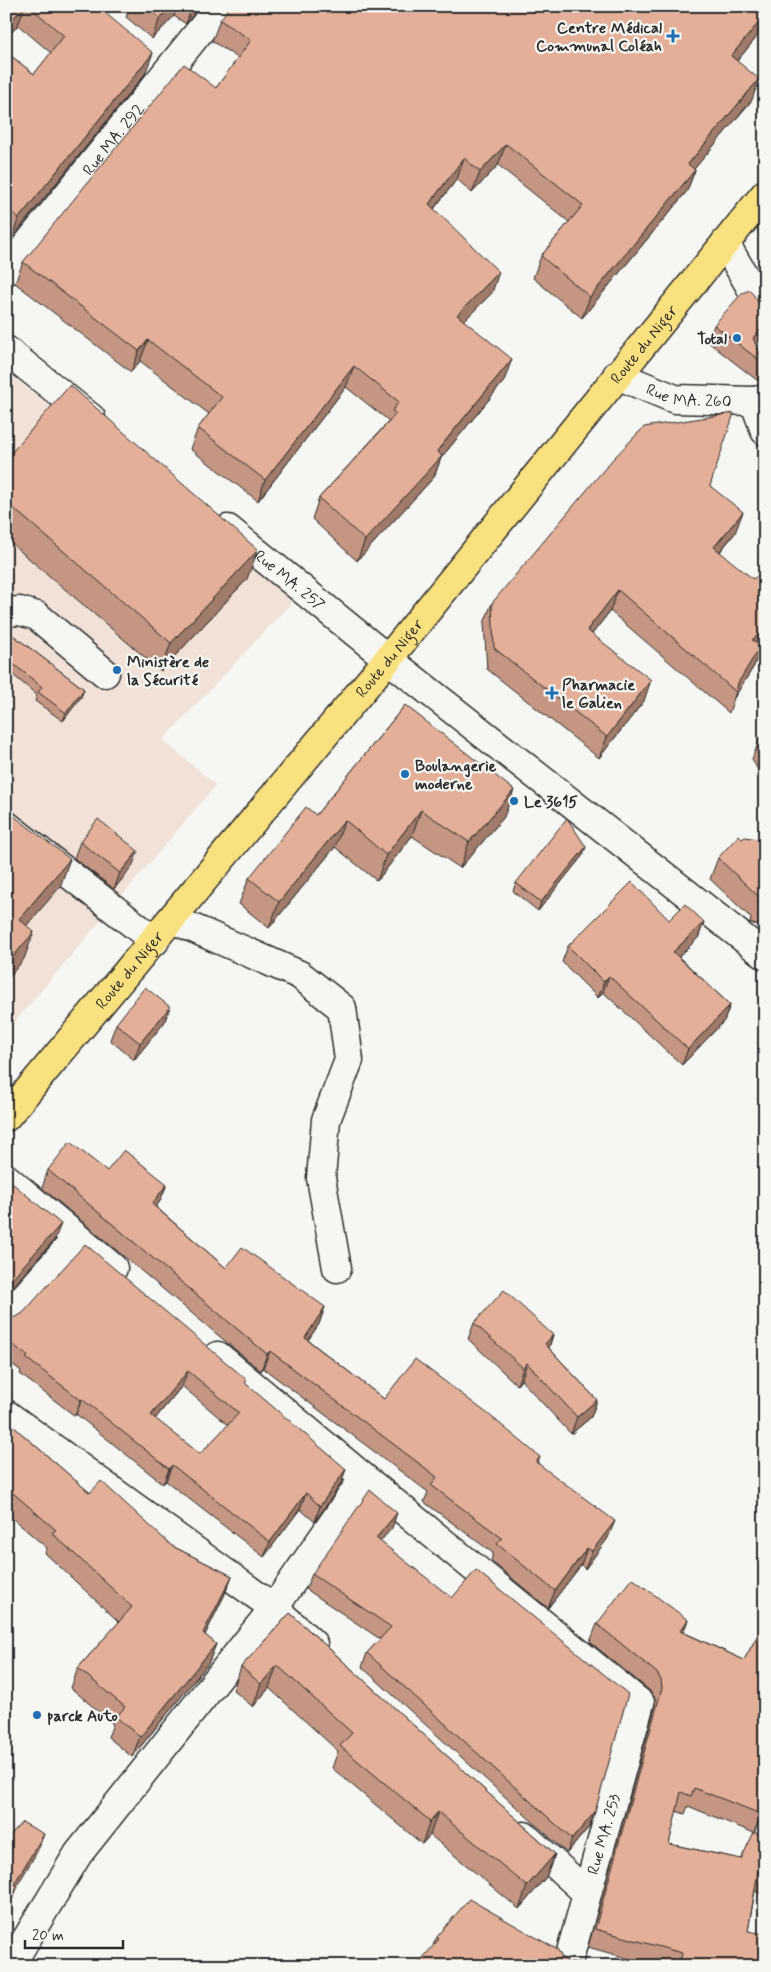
<svg xmlns="http://www.w3.org/2000/svg" width="771" height="1972" viewBox="0 0 771 1972" font-family="Mynerve,sans-serif">
<rect width="100%" height="100%" fill="#f6f6f2"/>
<filter id="ink" filterUnits="userSpaceOnUse"><feTurbulence type="fractalNoise" baseFrequency=".02" numOctaves="2"/><feDisplacementMap in="SourceGraphic" scale="10" xChannelSelector="R" yChannelSelector="G"/><feConvolveMatrix kernelMatrix="1 2 1 2 8 2 1 2 1" color-interpolation-filters="sRGB"/></filter>
<g filter="url(#ink)">
<path fill="#f1e1d7" d="M6,371L294,600L163,740L216,785L6,1032Z"/>
<g fill="none" stroke-linecap="round" stroke-linejoin="round">
<g stroke="#2b2b2b" stroke-width="31">
<g id="minor">
<path d="M725,243L765,312"/>
<path id="s1" d="M6,271L220,6"/>
<path d="M6,350L91,418"/>
<path id="s2" d="M617,375L675,399L754,401L765,399"/>
<path d="M754,401L765,431"/>
<path id="s3" d="M228,529L388,659L765,955"/>
<path d="M6,612L20,611L37,616L105,673"/>
<path d="M6,825L155,941"/>
<path d="M172,919L300,975L342,1008L349,1060L326,1120L321,1178L337,1268"/>
<path d="M6,1178L113,1268"/>
<path d="M6,1318L77,1238"/>
<path d="M218,1356L364,1478L640,1703L567,1966"/>
<path d="M6,1414L274,1608L313,1644"/>
<path d="M524,1836L587,1893"/>
<path d="M10,1966L78,1854L274,1608L364,1478"/>
</g>
</g>
<g stroke="#2b2b2b" stroke-width="31">
<g id="major">
<path id="s4" d="M6,1117L388,659L765,194"/>
</g>
</g>
<use href="#minor" stroke="#f6f6f2" stroke-width="28"/>
<use href="#major" stroke="#fae180" stroke-width="28"/>
</g>
<path fill="#c49683" stroke="#2b2b2b" fill-rule="evenodd" d="M6,6H97L145,74L11,239L6,235V52L34,74L51,53L18,25L6,39Z
M130,6H200L186,24L174,16L152,39L126,17Z
M765,6V27L737,61L752,100L694,169L695,170L687,191L582,318L533,278L541,256L569,222L498,165L472,193L457,179L434,209L492,293L464,321L504,381L441,458L434,477L357,561L312,519L319,498L389,421L346,387L258,501L190,449L198,428L209,414L140,361L131,372L15,283L23,262L216,88L238,58L212,41L220,20Z
M714,325L756,344L764,364L758,381L708,342Z
M6,459L247,579L161,671L6,539Z
M710,486L735,533L720,552L754,666L734,698L729,713L610,611L592,634L644,701L599,758L487,669L484,623L492,603Z
M6,630L84,689L81,697L63,721L35,701L37,695L6,669Z
M405,705L504,817L460,868L412,836L377,881L335,847L269,928L239,904L249,878L316,815Z
M765,732V783L752,759L760,738Z
M742,839L765,840V928L750,923L751,918L710,879L718,858Z
M80,842L132,867L114,889L74,858Z
M583,855L538,911L513,891L516,883Z
M669,920L704,922L698,938L679,957L730,1005L724,1021L682,1065L603,992L598,998L562,962L568,946Z
M170,1007L164,1023L134,1060L110,1040L116,1024Z
M48,1170L107,1171L167,1184L160,1201L156,1207L226,1268L325,1307L319,1324L308,1340L384,1399L540,1457L538,1463L608,1538L585,1569L581,1565L548,1608L491,1561L493,1553L424,1502L428,1492L263,1368L261,1371L42,1188Z
M6,1317L246,1384L341,1484L315,1522L300,1509L264,1557L166,1481L163,1484L76,1414L75,1416L20,1374L21,1371L6,1359ZM182,1386L228,1425L200,1454L155,1419Z
M474,1323L553,1335L549,1348L597,1400L591,1417L571,1434L521,1380L517,1385L468,1339Z
M6,1420L90,1493L172,1546L232,1576L224,1596L205,1635L216,1644L208,1664L132,1757L108,1737L113,1724L71,1688L78,1668L119,1622L45,1553L47,1548L6,1513Z
M392,1528L380,1541L589,1827L567,1853L362,1667L367,1653L380,1639L306,1589L312,1574Z
M290,1613L555,1854L546,1877L519,1909L430,1835L422,1844L332,1768L338,1751L269,1688L253,1707L233,1690L241,1667Z
M688,1620L683,1632L744,1660L765,1622V1806L754,1833L688,1806L685,1814L676,1811L669,1844L741,1859L765,1837V1896L755,1891L748,1931L765,1966H655L588,1947L655,1707V1698L650,1691L590,1642L597,1624Z
M437,1937L562,1958L569,1963L587,1966L433,1945Z"/>
<path fill="#a07a6a" stroke="#2b2b2b" d="M24,6H25L18,25L6,39V27Z
M171,6H178L174,16L152,39L160,18Z
M192,6H200L186,24Z
M765,15V27L724,77L731,56Z
M153,53L145,74L11,239L19,218Z
M759,79L752,100L680,186L688,164Z
M506,144L498,165L472,193L480,172Z
M464,158L457,179L421,225L429,204Z
M695,170L687,191L582,318L590,297Z
M499,272L492,293L449,336L457,315Z
M765,324V333L749,353L753,338Z
M148,340L140,361L131,372L139,351Z
M512,359L504,381L441,458L434,477L357,561L365,540Z
M354,366L346,387L258,501L265,480Z
M743,512L735,533L706,568L714,547Z
M258,550L247,579L161,671L171,643Z
M618,590L610,611L579,651L587,630Z
M765,629V643L761,647L754,666L734,698L736,692L735,691L752,640Z
M651,680L644,701L599,758L607,737Z
M84,689L81,697L63,721L66,713Z
M514,790L504,817L460,868L469,842Z
M421,810L412,836L377,881L386,855Z
M345,820L335,847L269,928L279,902Z
M586,847L583,855L538,911L541,902Z
M138,851L132,867L114,889L120,873Z
M70,859L60,887L9,946L19,919Z
M704,922L698,938L668,968L673,952Z
M34,932L24,959L6,981V965Z
M609,976L603,992L598,998L604,982Z
M730,1005L724,1021L682,1065L688,1049Z
M170,1007L164,1023L134,1060L140,1043Z
M167,1184L160,1201L145,1221L152,1204Z
M61,1224L55,1239L6,1294V1285Z
M325,1307L319,1324L298,1355L305,1338Z
M553,1335L547,1352L545,1344Z
M270,1351L263,1368L261,1371L267,1354Z
M527,1363L521,1380L517,1385L523,1368Z
M188,1371L182,1386L145,1431L151,1415Z
M82,1399L76,1414L75,1416L81,1400Z
M597,1400L591,1417L571,1434L577,1417Z
M172,1465L166,1481L163,1484L169,1469Z
M346,1469L341,1484L315,1522L320,1506Z
M306,1493L300,1509L264,1557L270,1542Z
M397,1513L392,1528L371,1552L376,1538Z
M615,1521L608,1538L585,1569L592,1551Z
M587,1548L581,1565L548,1608L555,1591Z
M232,1576L224,1596L196,1653L203,1633Z
M688,1620L681,1638L680,1631Z
M216,1644L208,1664L132,1757L140,1737Z
M277,1665L269,1688L253,1707L261,1684Z
M765,1805V1806L754,1833Z
M438,1812L430,1835L422,1844L430,1821Z
M595,1812L589,1827L567,1853L572,1839Z
M44,1834L37,1852L8,1901L14,1884Z
M555,1854L546,1877L519,1909L527,1886Z
M18,1886L11,1903L6,1912V1906Z"/>
<path fill="#e4af98" stroke="#2b2b2b" fill-rule="evenodd" d="M6,6H24L6,27Z
M29,6H97L153,53L19,218L6,208V52L34,74L64,36Z
M146,6H171L160,18Z
M230,6H765V15L731,56L759,79L688,164L695,170L590,297L541,256L583,205L506,144L480,172L464,158L429,204L499,272L457,315L512,359L437,451L442,456L365,540L319,498L396,414L392,411L399,402L354,366L265,480L198,428L222,397L148,340L139,351L23,262L184,64L216,88L251,40L220,20Z
M750,290L763,309H765V324L753,338L764,364L714,325L742,293Z
M70,385L258,550L171,643L6,502V459Z
M734,413L710,486L743,512L714,547L753,579L765,570V629L752,640L761,645L738,683L736,692L618,590L587,630L651,680L607,737L494,648L492,603L612,460L644,427Z
M6,630L84,689L66,713L38,692L42,687L6,658Z
M405,705L514,790L469,842L421,810L386,855L345,820L279,902L249,878L306,807L316,815Z
M765,732V747L760,738Z
M14,816L70,859L19,919L34,932L6,965V825Z
M567,818L586,847L541,902L516,883Z
M98,819L138,851L120,873L80,842Z
M739,835L742,839L745,837L765,840V905L758,903L759,897L718,858Z
M632,882L669,920L685,904L704,922L673,952L730,1005L688,1049L609,976L604,982L568,946Z
M145,987L170,1007L140,1043L116,1024Z
M70,1142L107,1171L124,1150L167,1184L152,1204L226,1268L242,1247L325,1307L305,1338L384,1399L415,1359L488,1414L540,1457L536,1462L615,1521L592,1551L587,1548L555,1591L497,1544L502,1538L431,1485L437,1477L270,1351L267,1354L48,1170Z
M6,1178L61,1224L6,1285Z
M85,1244L247,1380L245,1383L346,1469L320,1506L306,1493L270,1542L172,1465L169,1469L82,1399L81,1400L26,1358L28,1356L6,1340V1317L8,1318L16,1317L23,1313ZM188,1371L239,1413L200,1454L151,1415Z
M504,1290L553,1335L545,1344L597,1400L577,1417L527,1363L523,1368L474,1323Z
M6,1420L90,1493L101,1481L172,1546L232,1576L203,1633L216,1644L140,1737L116,1717L125,1707L78,1668L132,1607L52,1533L56,1530L6,1487Z
M370,1490L397,1513L376,1538L452,1598L476,1570L628,1694L595,1812L572,1839L367,1653L391,1627L312,1574Z
M632,1578L688,1620L680,1631L744,1660L765,1622V1805L761,1814L694,1788L691,1796L681,1792L669,1844L741,1859L754,1832L765,1837V1874L758,1871L748,1931L765,1934V1966H679L682,1953L595,1929L662,1688L661,1680L657,1673L597,1624Z
M290,1613L555,1854L527,1886L438,1812L430,1821L340,1746L352,1733L277,1665L261,1684L241,1667Z
M22,1822L44,1834L14,1884L18,1886L6,1906V1840Z
M469,1899L558,1950L562,1958L569,1963L580,1962L587,1966H416L439,1939L437,1937Z"/>
</g>
<g fill="#1f6fb2" stroke="#f6f6f2" stroke-width="2">
<path d="M670.5 28.5h5v5h5v5h-5v5h-5v-5h-5v-5h5z"/>
<circle cx="737" cy="338" r="5"/>
<circle cx="117" cy="670" r="5"/>
<path d="M549.5 685.5h5v5h5v5h-5v5h-5v-5h-5v-5h5z"/>
<circle cx="405" cy="774" r="5"/>
<circle cx="514" cy="801" r="5"/>
<circle cx="37" cy="1715" r="5"/>
</g>
<g text-anchor="middle" stroke-width="4.5" stroke-linejoin="round" paint-order="stroke">
<g font-size="16" font-weight="bold" fill="#2b2b2b" stroke="#f6f6f2" text-anchor="start">
<text x="662" y="33" text-anchor="end">Centre Médical<tspan x="662" dy="18">Communal Coléah</tspan></text>
<text x="727" y="344" text-anchor="end">Total</text>
<text x="127" y="667">Ministère de<tspan x="127" dy="18">la Sécurité</tspan></text>
<text x="562" y="690">Pharmacie<tspan x="562" dy="18">le Galien</tspan></text>
<text x="415" y="771">Boulangerie<tspan x="415" dy="18">moderne</tspan></text>
<text x="524" y="807">Le 3615</text>
<text x="47" y="1721">parck Auto</text>
</g>
<g font-size="16" fill="#2b2b2b" stroke="#f6f6f2">
<text dy="6" stroke="none"><textPath href="#s1" startOffset="170">Rue MA. 292</textPath></text>
<text dy="6" stroke="none"><textPath href="#s4" startOffset="1002">Route du Niger</textPath></text>
<text dy="6" stroke="none"><textPath href="#s2" startOffset="76">Rue MA. 260</textPath></text>
<text dy="6" stroke="none"><textPath href="#s3" startOffset="80">Rue MA. 257</textPath></text>
<text dy="6" stroke="none"><textPath href="#s4" startOffset="598">Route du Niger</textPath></text>
<text dy="6" stroke="none"><textPath href="#s4" startOffset="192">Route du Niger</textPath></text>
<text transform="translate(603 1834) rotate(-74)" y="6">Rue MA. 253</text>
</g>
</g>
<rect width="771" height="1972" fill="none" stroke="#f6f6f2" stroke-width="25"/>
<rect x="12" y="12" width="746" height="1947" fill="none" stroke="#2b2b2b" stroke-width="2" filter="url(#ink)"/>
<path d="M25 1940v8h98v-8" fill="none" stroke="#2b2b2b" stroke-width="2.5"/>
<text x="32" y="1940" font-size="15" fill="#2b2b2b" stroke="#f6f6f2" stroke-width="4" paint-order="stroke">20 m</text>
</svg>
